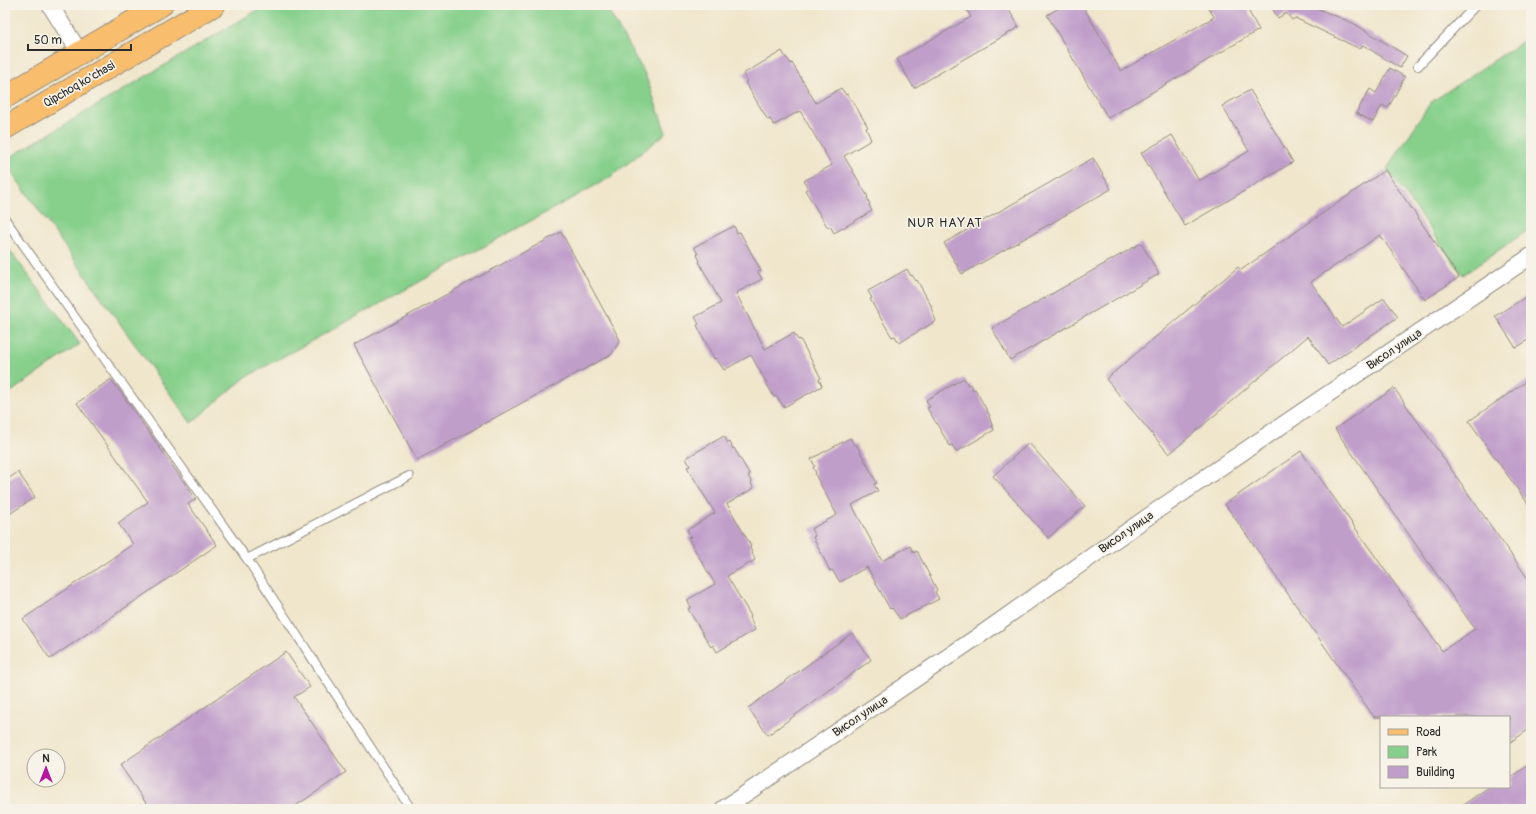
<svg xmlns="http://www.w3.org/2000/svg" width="1536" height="814" viewBox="0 0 1536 814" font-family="Pangolin,sans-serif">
<rect width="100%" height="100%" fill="#f7f3e8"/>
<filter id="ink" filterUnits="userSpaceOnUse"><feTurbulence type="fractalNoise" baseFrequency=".025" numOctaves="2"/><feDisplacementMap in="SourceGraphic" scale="8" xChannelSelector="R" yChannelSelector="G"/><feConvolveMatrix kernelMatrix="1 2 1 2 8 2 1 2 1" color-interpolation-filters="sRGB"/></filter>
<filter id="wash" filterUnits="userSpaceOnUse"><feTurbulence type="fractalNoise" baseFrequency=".012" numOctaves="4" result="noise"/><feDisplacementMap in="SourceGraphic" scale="16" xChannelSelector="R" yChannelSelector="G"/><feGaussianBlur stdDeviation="0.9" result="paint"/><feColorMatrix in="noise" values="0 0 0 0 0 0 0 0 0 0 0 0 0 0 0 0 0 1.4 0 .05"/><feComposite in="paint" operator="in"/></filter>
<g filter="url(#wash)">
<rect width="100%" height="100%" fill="#f0e6cc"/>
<path fill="#87d08c" stroke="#597e5c" d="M266,5H605L645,74L666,133L609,178L246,377L191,423L5,163V160Z
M1531,36V228L1463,275L1387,169L1431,102Z
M5,244L80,344L5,396Z"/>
<g id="blocks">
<path fill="#c09eca" d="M964,5H1006L1019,27L914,88L897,59L971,17Z
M1064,5H1082L1121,71L1214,17L1207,5H1245L1259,30L1108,118L1047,15Z
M1270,5H1309L1353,23L1407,56L1400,68L1363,45L1360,49L1295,18L1292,20L1286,13L1278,18Z
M782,51L786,58H787L791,64L792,63L816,103L841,88L846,95L847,94L851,100H852L868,127L866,128L871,140L844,156L868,197L867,198L870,204L869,205L872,211L834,233L830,226L828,228L805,190L808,188L804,181L832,165L812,131L800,111L774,125L770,119L768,120L745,82L747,81L743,74Z
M1390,68L1405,77L1388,108L1382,105L1373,122L1356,113L1370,89L1376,93Z
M1250,90L1293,162L1185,226L1141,153L1172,135L1199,181L1249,151L1222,106Z
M1093,158L1111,189L962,274L944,243Z
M1385,170L1459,277L1425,300L1380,235L1311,282L1342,327L1384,298L1398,317L1328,365L1308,336L1169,454L1106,379L1238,267L1241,270Z
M734,226L737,233L740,232L761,271L758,272L762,279L736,293L765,349L794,333L798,340L800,339L821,378L819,379L822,386L784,407L776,396L774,397L751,355L724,370L716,358L714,359L697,325L699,324L695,317L721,303L699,262L700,261L697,255L698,254L694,247Z
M561,232L620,340L612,354L417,460L354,345Z
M1141,243L1159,274L1010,360L992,328Z
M907,269L911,276L912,275L916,281L917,280L932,307L931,308L936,321L899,343L895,336L892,337L877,312L870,299L872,298L868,291Z
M1527,296L1531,302V338L1516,348L1495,316Z
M964,378L968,385L970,384L973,390L975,389L990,416L989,417L994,430L956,452L952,445L950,446L935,421L927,408L930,407L926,400Z
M1531,378V508L1469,421Z
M111,379L196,499L188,504L217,545L50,659L23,619L133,544L118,523L148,502L77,403Z
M1394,388L1531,583V728L1509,743V717H1374L1225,504L1301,451L1442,651L1475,629L1335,429Z
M724,436L728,443L730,442L733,449L734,448L750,475L748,476L752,482L751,483L754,488L727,504L751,546L750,547L755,560L727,576L751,616L750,617L755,630L717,652L713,645L711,647L688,609L691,607L687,600L715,584L688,538L691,537L687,530L715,513L687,467L690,466L686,458Z
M850,438L854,445L856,444L877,483L874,484L878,491L852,505L882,561L910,546L914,553L917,551L937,590L935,592L939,599L900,619L892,608L890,609L867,567L840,582L832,570L830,571L813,537L815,536L811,529L837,515L815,474L816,473L813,467L815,466L811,459Z
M1029,443L1085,506L1048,538L993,476Z
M18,472L35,497L5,517V481Z
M852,633L871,660L768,735L748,708Z
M286,652L310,687L294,697L346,772L291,809H150L120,765Z
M1531,763V809H1457L1489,787H1509V778Z"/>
</g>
</g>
<g filter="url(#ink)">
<use href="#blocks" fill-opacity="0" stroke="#8e887c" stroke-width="1"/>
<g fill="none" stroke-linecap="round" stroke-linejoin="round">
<g stroke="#8e887c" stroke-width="10">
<path id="service" d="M1418,66L1476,5
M5,219L247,559L411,809
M247,559L409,476"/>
</g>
<g stroke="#8e887c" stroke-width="18">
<path id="minor" d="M50,5L80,53
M723,809L983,633L1159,509L1531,256"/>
</g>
<g stroke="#8e887c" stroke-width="24">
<path id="primary" d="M5,97L161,5
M5,128L214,5"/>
</g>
<use href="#service" stroke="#fff" stroke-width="8"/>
<use href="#minor" stroke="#fff" stroke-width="16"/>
<use href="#primary" stroke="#f9be6d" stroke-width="22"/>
</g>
</g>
<g text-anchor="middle" stroke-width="3.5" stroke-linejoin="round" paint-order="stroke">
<g font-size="12" fill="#2b2b2b" stroke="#f7f3e8">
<text transform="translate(79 84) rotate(-30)" y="4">Qipchoq ko'chasi</text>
<text transform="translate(1394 349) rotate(-34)" y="4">Висол улица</text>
<text transform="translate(1126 532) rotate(-35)" y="4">Висол улица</text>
<text transform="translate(860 716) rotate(-34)" y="4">Висол улица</text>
</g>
<g font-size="13" letter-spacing="1" fill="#2b2b2b" stroke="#f7f3e8">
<text x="945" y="227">NUR HAYAT</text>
</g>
</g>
<rect width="1536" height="814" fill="none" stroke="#f7f3e8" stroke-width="20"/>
<rect x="1380" y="716" width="130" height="72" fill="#f7f3e8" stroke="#a5a39c"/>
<rect x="1388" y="729" width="20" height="6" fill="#f9be6d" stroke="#a5a39c"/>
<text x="1416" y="736" font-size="12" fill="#2b2b2b">Road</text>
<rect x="1388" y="746" width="20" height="12" fill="#87d08c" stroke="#a5a39c"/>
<text x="1416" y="756" font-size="12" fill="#2b2b2b">Park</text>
<rect x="1388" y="766" width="20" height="12" fill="#c09eca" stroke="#a5a39c"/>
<text x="1416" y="776" font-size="12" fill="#2b2b2b">Building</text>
<g transform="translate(46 768)"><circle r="19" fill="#f7f3e8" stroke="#a5a39c"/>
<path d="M0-3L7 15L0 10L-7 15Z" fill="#b5179e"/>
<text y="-6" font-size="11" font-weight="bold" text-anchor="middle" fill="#2b2b2b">N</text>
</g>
<path d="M28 44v6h103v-6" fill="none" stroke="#2b2b2b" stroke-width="2"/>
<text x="34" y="44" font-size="12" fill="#2b2b2b" stroke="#f7f3e8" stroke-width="3" paint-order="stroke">50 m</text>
</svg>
